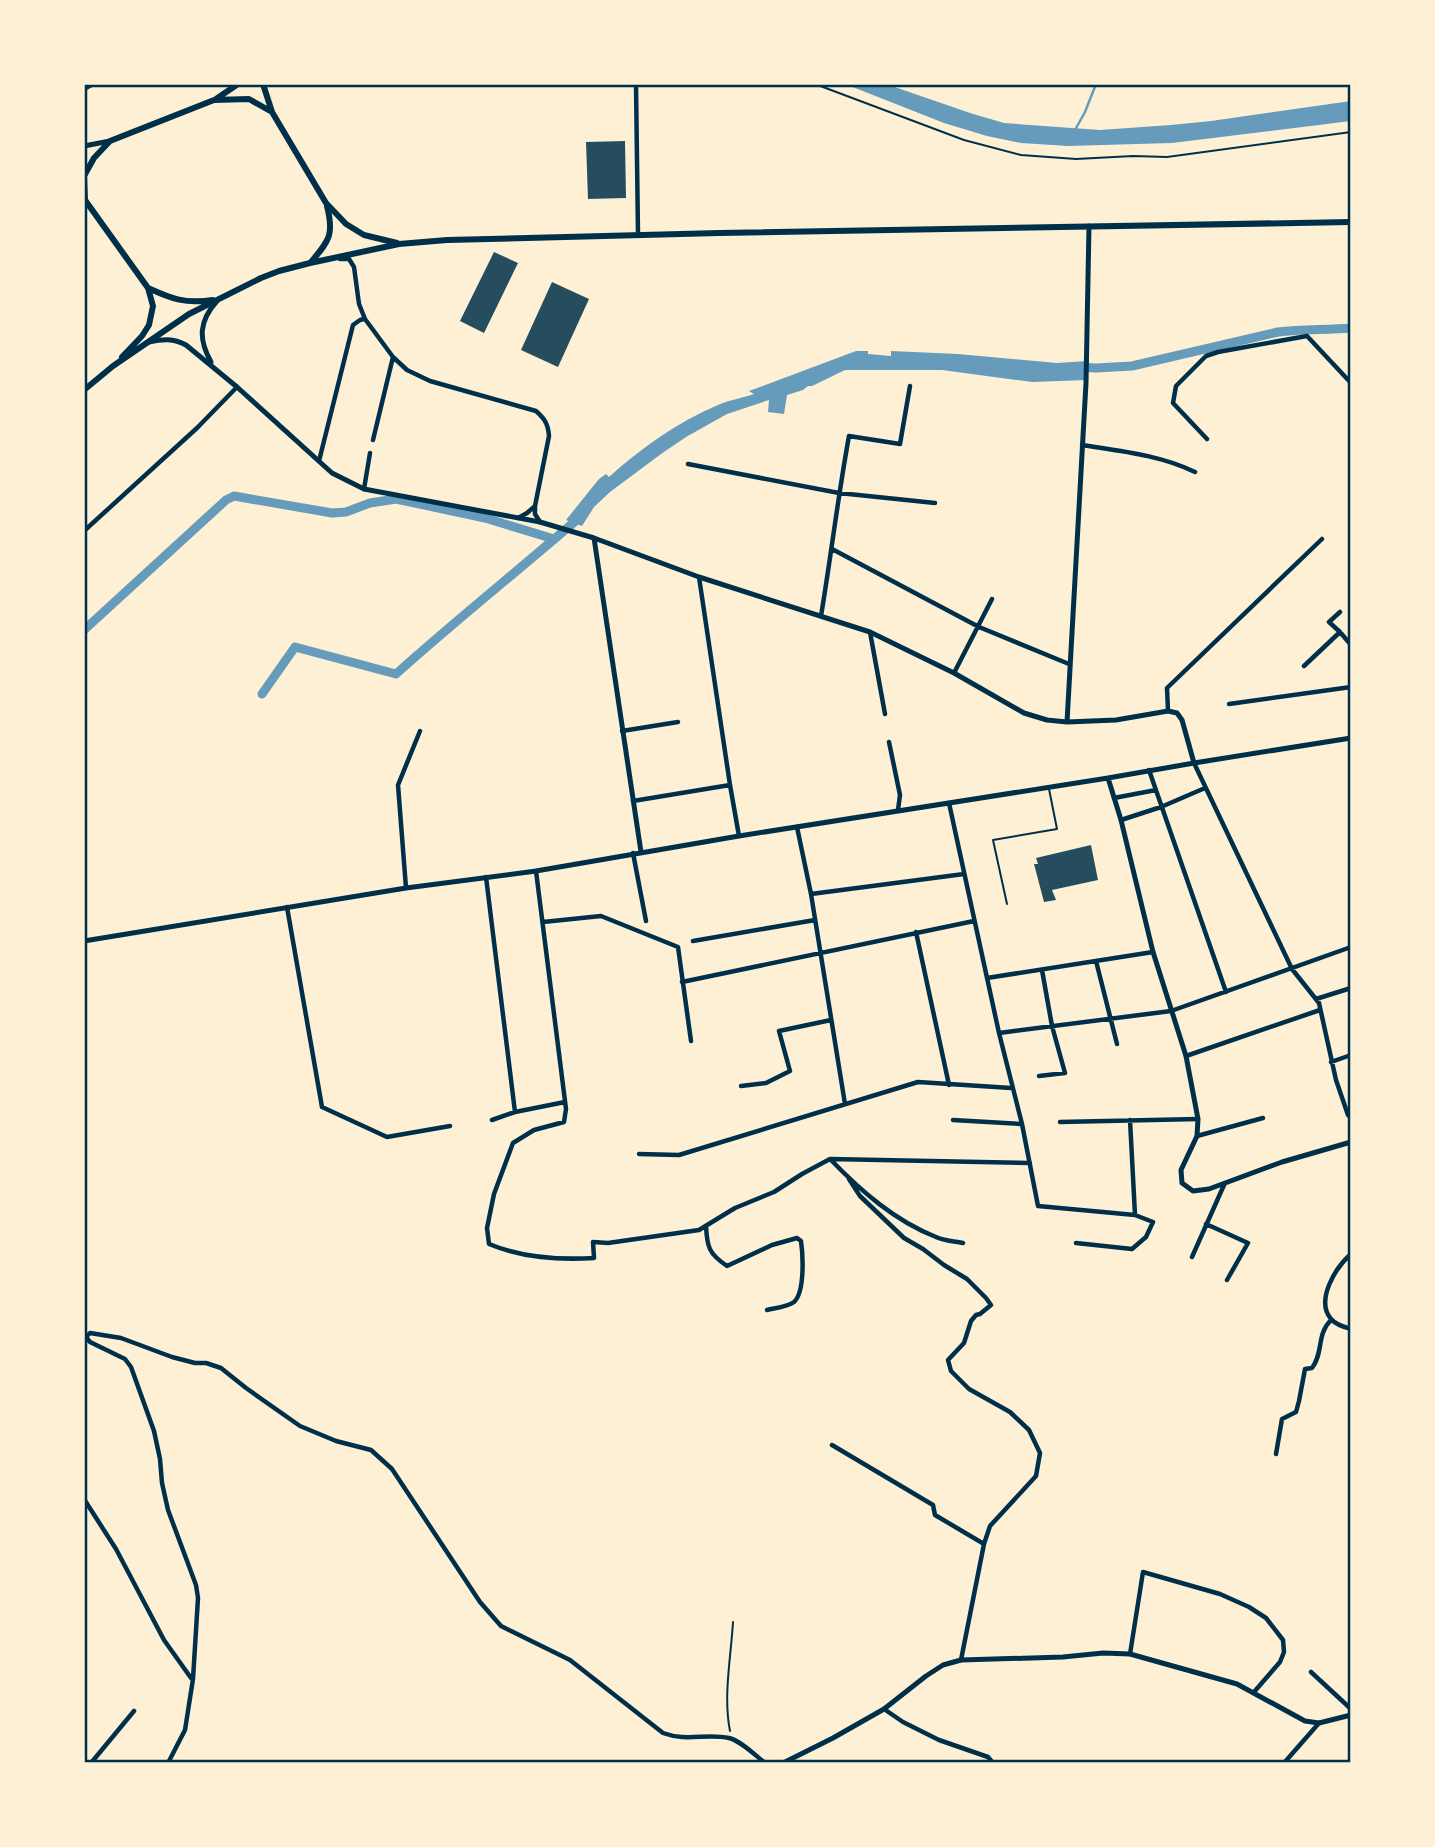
<svg xmlns="http://www.w3.org/2000/svg" width="1435" height="1847" viewBox="0 0 1435 1847" font-family="Poppins,sans-serif">
<rect width="100%" height="100%" fill="#fdf0d5"/>
<path fill="#669bbc" d="M845,84H886L970,113L1004,123L1100,130L1171,125L1211,121L1351,101V121L1172,143L1068,146L1021,143L987,136L944,123Z
M856,351H868V354L891,356V351L958,354L1057,363L1088,361L1087,380L1032,382L942,370H845L812,386H808L803,390L787,395L784,414L768,412L769,400L727,414L686,437L661,454L610,492L594,507L582,526L566,520L599,479L606,474L609,477C641,448 678,422 718,405C729,400 742,398 754,394L749,391Z"/>
<g fill="none" stroke-linecap="round" stroke-linejoin="round">
<path stroke="#669bbc" stroke-width="2.5" d="M1075,130L1085,112L1096,84"/>
<path stroke="#669bbc" stroke-width="9" d="M1077,367L1096,368L1132,366L1278,332C1302,329 1326,330 1351,328
M84,630L226,500L234,496L332,513L346,512L370,503L396,499L485,518L554,539
M262,694L295,647L396,674C456,620 519,570 580,517"/>
</g>
<path fill="#264d5e" d="M625,141L626,198L588,199L586,142Z
M494,252L518,263L484,333L460,321Z
M552,282L589,299L558,367L521,350Z
M1091,845L1098,880L1052,890L1056,900L1044,902L1034,864H1038L1036,858Z"/>
<g fill="none" stroke-linecap="round" stroke-linejoin="round">
<path stroke="#003049" stroke-width="2" d="M815,84L964,140L1021,155L1076,159L1133,156L1167,157L1351,132
M730,1731C723,1696 731,1657 733,1622"/>
<path stroke="#003049" stroke-width="2" d="M1007,904L993,840L1057,829L1049,789"/>
<path stroke="#003049" stroke-width="4.5" d="M636,84L638,235
M84,89L93,84
M340,259H349L354,267L359,304L365,319L393,357L407,370L430,381L536,411C545,419 548,424 549,436L535,506L527,513L518,518
M1207,439L1173,403L1176,386L1206,356L1218,352L1307,336L1351,383
M373,440L393,357
M1082,445C1120,451 1160,455 1195,472
M319,461L353,325L360,320L364,319
M688,464L839,493L935,503
M364,489L370,453
M535,506V514L540,522
M84,531L197,428L237,387
M832,549L979,627L1069,664
M699,577L730,785L739,836
M1340,612L1329,622L1340,632
M821,616C831,556 838,496 849,436L900,444L910,386
M870,632L885,714
M1304,666L1340,632L1351,645
M954,673L992,599
M1229,704L1351,687
M1168,711L1167,688L1322,539
M622,731L678,722
M889,742L900,795L898,810
M1194,763L1292,969L1319,1003L1336,1080L1348,1115L1351,1118
M1149,770L1226,992
M1114,798L1156,790
M633,801L730,785
M949,803L999,1033L1022,1124L1038,1206L1135,1215L1130,1120
M1121,820L1161,807L1205,788
M797,827L811,894L845,1104
M633,853L646,921
M536,871L566,1109L564,1122L534,1130L513,1143L494,1194L487,1228L489,1244C523,1258 558,1260 594,1258L593,1242L608,1243L699,1230L735,1208L774,1192L802,1174L830,1159L1030,1163
M486,877L515,1112
M406,888L398,785L420,731
M811,894L964,874
M287,907L322,1107L387,1137L450,1126
M543,922L601,916L678,947L691,1041
M916,932L949,1085
M693,941L815,920
M1096,961L1117,1044
M987,978L1153,952
M682,982L974,921
M1316,999L1351,988
M999,1033L1171,1011L1351,947
M1186,1056L1320,1010
M1331,1062L1351,1055
M1039,1076L1065,1073L1052,1026L1042,970
M741,1086L766,1083L790,1071L779,1031L831,1020
M492,1120L515,1112L565,1102
M953,1120L1022,1124
M1060,1122L1198,1119
M1197,1136L1263,1118
M639,1154L679,1155L918,1082L1011,1088
M831,1160C861,1191 895,1221 936,1237C944,1241 954,1241 963,1243
M849,1179L860,1196L904,1238L923,1249L944,1265L967,1279L986,1298L991,1305L980,1314L976,1315L971,1321L964,1343L948,1360L951,1371L969,1389L1010,1412L1029,1430L1040,1453L1036,1476L990,1526L984,1544L961,1660
M1206,1224L1248,1243L1227,1280
M706,1226C707,1247 709,1254 727,1266L772,1245L797,1238L801,1241C803,1255 805,1292 794,1302C787,1307 775,1308 767,1310
M1076,1243L1132,1249L1146,1237L1153,1222L1135,1215
M1351,1254C1336,1267 1315,1300 1331,1319C1336,1325 1344,1327 1351,1329
M1192,1257L1224,1185
M832,1445L933,1505L935,1515L984,1544
M1276,1454L1282,1419L1296,1412L1299,1401L1305,1369L1312,1368C1324,1352 1316,1335 1331,1320
M84,1499L116,1549L164,1640L191,1678
M1130,1654L1143,1572L1220,1594L1249,1607L1266,1618L1283,1640L1284,1652L1280,1662L1254,1692
M1311,1672L1351,1709
M884,1709L903,1722L939,1740L988,1757L993,1763
M84,1762L91,1763L134,1711
M168,1763L185,1730L193,1679L198,1598L196,1585L168,1510L162,1483L160,1459L154,1431L131,1367L125,1359L90,1342L86,1337L90,1333L121,1338L172,1357L195,1363H206L221,1368L246,1388L300,1426L336,1441L371,1450L392,1469L480,1602L501,1626L570,1660L663,1733C687,1742 706,1733 729,1738C741,1741 755,1755 765,1763
M1284,1763L1319,1723"/>
<path stroke="#003049" stroke-width="5" d="M84,146L110,141
M149,342C163,339 173,338 186,345L237,387L332,473L364,489L540,522L594,538L699,577L870,632L954,673L1024,713L1047,720L1067,722L1116,720L1168,711L1177,713L1182,720L1194,763
M211,362C198,339 199,321 217,301
M594,538L641,852
M1067,722L1086,383L1089,226
M1108,778L1121,820L1153,952L1186,1056L1198,1119L1197,1136L1181,1170L1182,1183L1193,1191L1209,1189L1282,1162L1351,1142
M84,941L406,888L536,871L739,836L1108,778L1194,763L1351,738
M783,1763L833,1738L884,1709L926,1676L943,1665L961,1660L1063,1657L1103,1653L1130,1654L1237,1684L1305,1721L1319,1723L1351,1715"/>
<path stroke="#003049" stroke-width="6" d="M263,84L272,112
M216,99L238,84
M311,262C330,240 334,234 327,206
M148,288C172,299 185,304 213,300
M122,357L142,336L149,325L153,306L148,288L85,200L84,176L94,158L110,141L214,100L249,99L272,112L326,203L346,224L364,235L397,243
M84,390L113,366L189,314L261,278L279,271L310,263L399,244L447,240L719,233L1351,222"/>
</g>
<rect width="1435" height="1847" fill="none" stroke="#fdf0d5" stroke-width="172"/>
<rect x="86" y="86" width="1263" height="1675" fill="none" stroke="#003049" stroke-width="2.5"/>
</svg>
